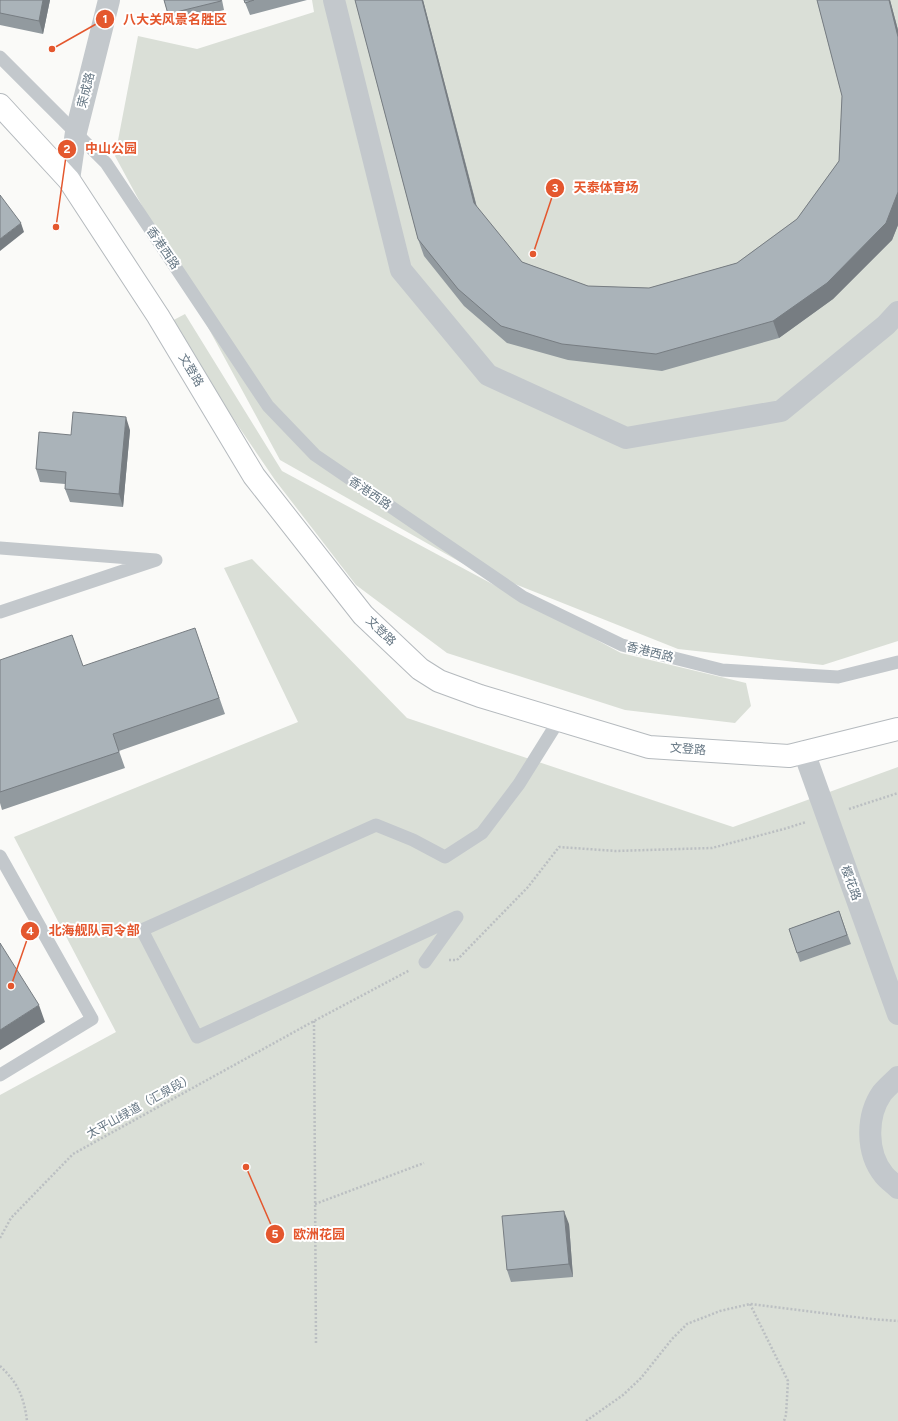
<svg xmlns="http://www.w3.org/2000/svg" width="898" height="1421" viewBox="0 0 898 1421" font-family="Figtree,'Noto Sans SC',sans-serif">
<rect width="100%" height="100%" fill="#fafaf8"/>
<path fill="#dadfd7" d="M312,0H898V641L823,665L678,649L462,563L280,460L115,156L138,36L197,49L314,12Z
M185,314L282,471L621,653L746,683L751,706L735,723L625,710L447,653L356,585L275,480L168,323Z
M252,559L407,718L733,827L898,767V1421H0V1095L116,1032L14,837L298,722L224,568Z"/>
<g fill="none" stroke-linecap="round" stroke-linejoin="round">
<g stroke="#b5babe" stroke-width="24">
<path id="primary" d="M0,105L69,180L158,316L254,476L363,615L420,669L439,681L480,696L649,747L789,756L898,729"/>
</g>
<path stroke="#bbbfc2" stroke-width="2.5" stroke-dasharray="2 2" stroke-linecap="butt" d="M849,809L898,793
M449,960H457L528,887L559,847L616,851L712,848L784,829L806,822
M314,1021L316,1345
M315,1204L424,1163
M0,1238L11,1218L73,1154L314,1021L410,970
M750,1304L788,1381L786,1415L784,1421
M0,1366C18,1383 24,1397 27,1421
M586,1421L623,1395L641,1378L672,1339L687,1324L720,1311L750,1304L871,1319L898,1321"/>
<path stroke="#c3c8cc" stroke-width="13" d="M0,57L106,163L268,406L315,455L523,597L622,645L722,670L838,677L898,662
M0,548L156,560L0,612
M0,856L92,1019L0,1075
M425,962L457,917L197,1037L142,930L376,825L413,840L445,857L482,833L519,784L559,720"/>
<path stroke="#c3c8cc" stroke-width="22" d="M334,0L401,270L488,375L626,438L781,411L886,325L898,312
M69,180L76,132L109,0
M804,752L898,1014
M898,1077C893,1082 887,1087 882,1093C866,1116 866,1153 884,1175C888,1180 894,1184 898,1188"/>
<use href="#primary" stroke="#fff" stroke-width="22"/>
</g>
<path fill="#929a9f" d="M0,0H50L43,34L0,25Z
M164,0H222L224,10L171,23L168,14Z
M244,0H307L250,15Z
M355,0H423L477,207L522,262L588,286L649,288L737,263L797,219L839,161L842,96L817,0H890L898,30V225L892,240L833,299L779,338L662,371L568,360L507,343L464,306L424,256L418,239Z
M130,430L123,507L70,502L65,489V484L40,482L36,469Z
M201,645L225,714L119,751L125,768L2,810L0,803V660L83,666Z
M839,911L851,944L800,962L789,929Z
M569,1224L573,1277L511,1282L507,1270Z"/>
<path fill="#777d82" d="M43,0H50L43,34L39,21Z
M422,0H423L480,220L474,203Z
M889,0H890L898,30V37Z
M898,192V225L892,240L833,299L779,338L773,321Z
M21,223L24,232L0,251V239Z
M126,417L130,430L123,507L119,494Z
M39,1005L45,1022L0,1050V1030Z
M564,1211L569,1224L573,1277L569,1264Z"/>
<path fill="#aab3b9" stroke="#777d82" d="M0,0H43L39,21L0,13Z
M164,0H221V1L168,14Z
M244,0H254L245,3Z
M355,0H422L474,203L522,262L588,286L649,288L737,263L797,219L839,161L842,96L817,0H889L898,37V192L886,223L827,283L773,321L656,354L562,344L501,326L458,289L418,239Z
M0,195L21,223L0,239Z
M73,412L126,417L119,494L65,489L66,472L36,469L39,432L71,435Z
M195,628L219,698L113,734L119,752L0,792V660L72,635L83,666Z
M839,911L847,935L797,953L789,929Z
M0,943L39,1005L0,1030Z
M564,1211L569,1264L507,1270L502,1216Z"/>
<g text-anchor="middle" stroke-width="4" stroke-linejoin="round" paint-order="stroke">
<g font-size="12" fill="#657683" stroke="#fff">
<text transform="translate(86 90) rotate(-76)" y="4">荣成路</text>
<text transform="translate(163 248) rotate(56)" y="4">香港西路</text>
<text transform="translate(191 370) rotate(59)" y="4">文登路</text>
<text transform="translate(370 493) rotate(34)" y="4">香港西路</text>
<text transform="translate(381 631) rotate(44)" y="4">文登路</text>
<text transform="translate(650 652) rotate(14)" y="4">香港西路</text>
<text transform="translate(688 749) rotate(4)" y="4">文登路</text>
<text transform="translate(851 883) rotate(70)" y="4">樱花路</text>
<text transform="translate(140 1106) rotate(-29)" y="4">太平山绿道（汇泉段）</text>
</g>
</g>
<path fill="none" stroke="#e4572e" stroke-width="1.5" d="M52 49L105 19M56 227L67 149M533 254L555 188M11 986L30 931M246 1167L275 1234"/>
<g fill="#e4572e" stroke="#fff" stroke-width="1.5">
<circle cx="52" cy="49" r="4"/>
<circle cx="56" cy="227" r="4"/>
<circle cx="533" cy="254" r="4"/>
<circle cx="11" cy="986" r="4"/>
<circle cx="246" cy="1167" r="4"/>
<circle cx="105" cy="19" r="10"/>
<circle cx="67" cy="149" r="10"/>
<circle cx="555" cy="188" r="10"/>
<circle cx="30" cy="931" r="10"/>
<circle cx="275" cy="1234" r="10"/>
</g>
<g font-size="12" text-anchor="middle" font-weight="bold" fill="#fff">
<text x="105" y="23">1</text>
<text x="67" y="153">2</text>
<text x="555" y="192">3</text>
<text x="30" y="935">4</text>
<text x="275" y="1238">5</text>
</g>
<g font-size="13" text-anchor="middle" font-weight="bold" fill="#e4572e" stroke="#fff" stroke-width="4" stroke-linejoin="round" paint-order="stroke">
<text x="175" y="24">八大关风景名胜区</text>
<text x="111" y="153">中山公园</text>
<text x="606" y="192">天泰体育场</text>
<text x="94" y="935">北海舰队司令部</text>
<text x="319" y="1239">欧洲花园</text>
</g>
</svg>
